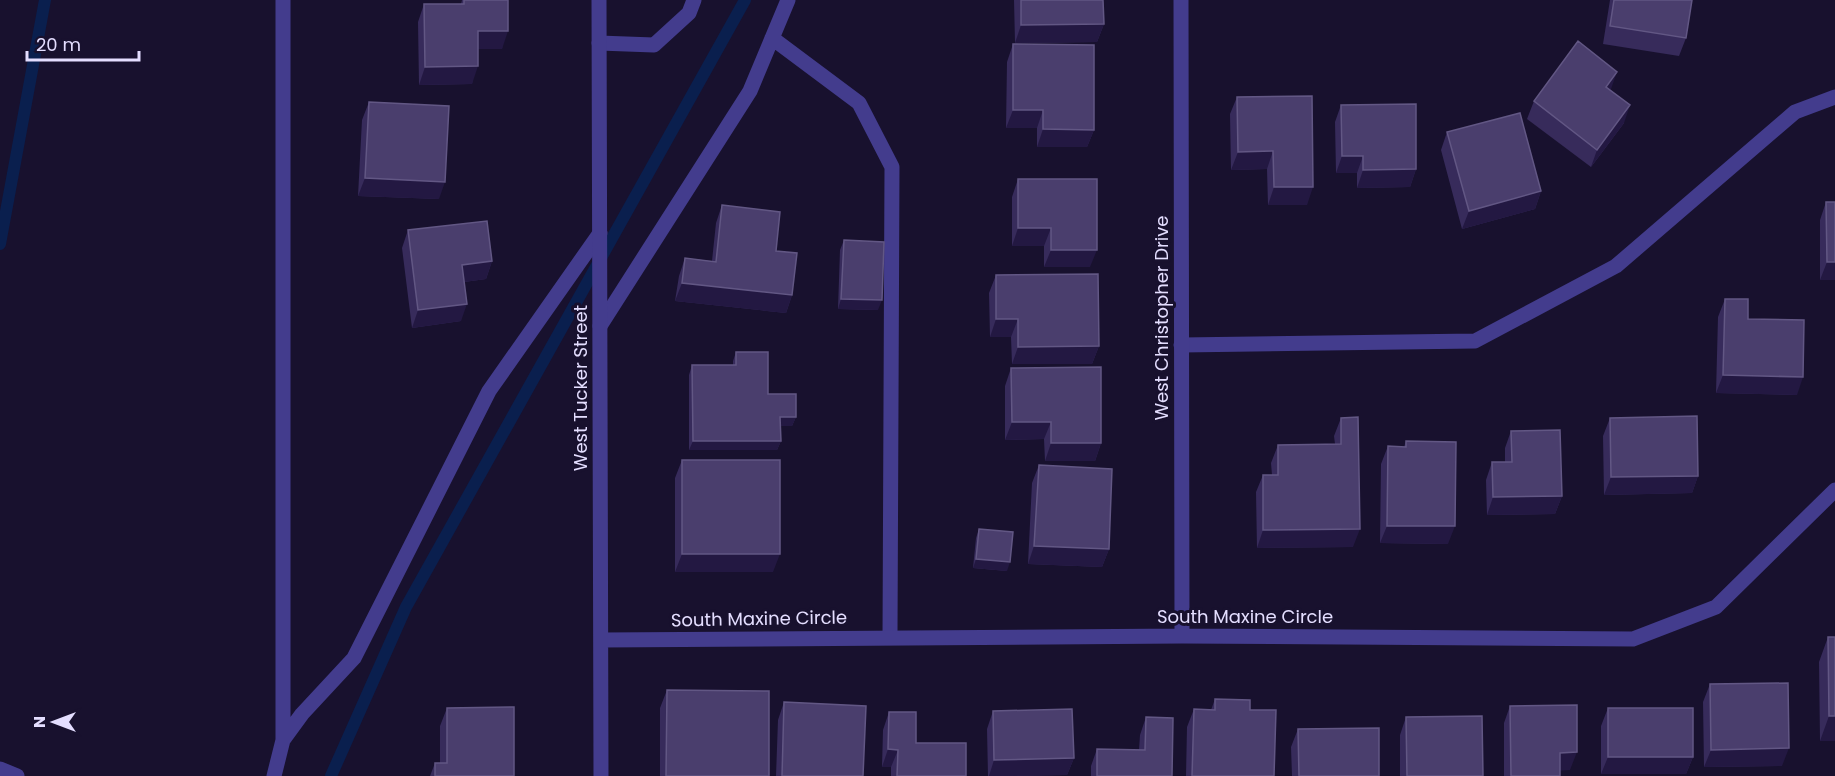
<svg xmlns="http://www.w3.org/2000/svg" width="1835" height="776" viewBox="0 0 1835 776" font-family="Poppins,sans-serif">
<rect width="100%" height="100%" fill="#18112e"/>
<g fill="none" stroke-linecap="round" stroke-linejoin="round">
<path stroke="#0a1f4e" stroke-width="12" d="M0,244L45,0
M331,776L406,607L745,0"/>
<path stroke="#433c8d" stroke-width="15" d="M283,0V740
M772,38L859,103L892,167L890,637
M599,43L654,45L689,13L694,0
M600,326L750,91L788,0
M1181,345L1475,341L1616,266L1795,112L1835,97
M0,769L17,776
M274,776L283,740L302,714L354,658L489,391L600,233"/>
<path stroke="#433c8d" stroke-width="15" d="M599,0L601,776
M1181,0L1182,636
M601,640L1182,636L1633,639L1716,607L1835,490"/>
</g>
<path fill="#372b5b" d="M462,0H508L502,49H478L472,84L419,85L418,22L424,4H461Z
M1014,0H1103L1104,24L1097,42L1015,43Z
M1610,0H1692L1686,38L1679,56L1603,44Z
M1013,44L1094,130L1087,147H1037V128H1006L1007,62Z
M1610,90L1624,123L1591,167L1527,119L1534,101Z
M1312,96L1307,205H1268L1267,169L1231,170L1230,114L1237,97Z
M369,102L439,199L358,196L362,120Z
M1341,105L1416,169L1410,187L1357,188V173H1336L1335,122Z
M1447,132L1541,191L1535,209L1462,229L1441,150Z
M1018,179L1090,267H1044V246H1012V197Z
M1826,202H1835V280H1820V220Z
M722,205L776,251L792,295L786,313L675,301L679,276L685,258L712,261L716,223Z
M408,230L492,261L486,279L464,282L461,321L412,328L402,248Z
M844,240L878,310L838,309L840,250Z
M996,275L1099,346L1092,364H1012L1011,337H990L989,293Z
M1725,299L1748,319L1797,395L1716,393L1718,317Z
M736,352L768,394L796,417L792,426H780L781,441L777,450H689V375L692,365H733V361Z
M1011,368L1101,443L1095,461H1045L1044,439L1005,440V386Z
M1341,418L1353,547L1257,548L1256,492L1263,475H1272L1271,463L1278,445L1335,444L1334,436Z
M1610,418L1698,476L1692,493L1604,495L1603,436Z
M1511,431L1562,496L1555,514L1487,515L1486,480L1492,462H1505V448Z
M1406,441L1448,544L1380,543L1381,464L1388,446L1404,447Z
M682,460L773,572H675V478Z
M1039,465L1109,549L1102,567L1028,564L1032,483Z
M979,529L1007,571L973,568L976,538Z
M1828,637H1835V741H1820L1819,662Z
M1710,684L1782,766L1704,767L1703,702Z
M667,690L769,776H660V708Z
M1215,699L1250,710L1274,776H1186L1187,727L1194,709L1211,710Z
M784,702L863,776H776L778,720Z
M1510,706L1570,770H1560V776H1504V723Z
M447,708L514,776H430L435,763H440V726Z
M1608,708L1693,757L1686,774H1601V726Z
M993,711L1074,758L1067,775L988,776L987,729Z
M889,712L916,743L966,776H891V767H882L883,730Z
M1146,717L1172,776H1091V766L1097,749L1139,750L1140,735Z
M1406,717L1483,776H1400V735Z
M1298,729L1379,776H1292L1291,747Z"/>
<path fill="#231842" d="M1104,24L1097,42L1015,43L1021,25Z
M478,31H508L502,49H471Z
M478,66L472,84L419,85L425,67Z
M1617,72L1611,89L1599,104L1606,87Z
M1630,105L1624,123L1591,167L1597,150Z
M1013,110H1043L1037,128H1006Z
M1043,129L1094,130L1087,147H1037Z
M1273,151L1267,169L1231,170L1238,152Z
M1342,156H1363L1357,173H1336Z
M1416,169L1410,187L1357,188L1363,170Z
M365,178L445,182L439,199L358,196Z
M1274,187H1313L1307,205H1268Z
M1541,191L1535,209L1462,229L1469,211Z
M1018,228H1051L1044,246H1012Z
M1051,250H1097L1090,267H1044Z
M492,261L486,279L456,283L462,265Z
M1827,262H1835V280H1820Z
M682,283L792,295L786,313L675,301Z
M841,299L882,300L878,310L838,309Z
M467,304L461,321L412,328L418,310Z
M996,319H1018L1011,337H990Z
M1099,346L1092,364H1012L1018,347Z
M1723,375L1803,377L1797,395L1716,393Z
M780,417H796L792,426H777Z
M1012,422H1051L1044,439L1005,440Z
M693,441H781L777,450H689Z
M1051,443H1101L1095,461H1045Z
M1698,476L1692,493L1604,495L1611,477Z
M1562,496L1555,514L1487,515L1493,497Z
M1387,526H1455L1448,544L1380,543Z
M1360,529L1353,547L1257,548L1263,530Z
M1034,546L1109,549L1102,567L1028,564Z
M682,554H780L773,572H675Z
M976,559L1010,562L1007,571L973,568Z
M1829,716H1835V741H1820Z
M1789,748L1782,766L1704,767L1711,750Z
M888,749L898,750L891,767H882Z
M1577,752L1570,770L1553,771L1560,753Z
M1608,757H1693L1686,774H1601Z
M1074,758L1067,775L989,776L994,760Z"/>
<path fill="#4a3e6d" stroke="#625784" stroke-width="1.5" d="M464,0H508V31H478V66L425,67L424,4H464Z
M1021,0H1103L1104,24L1021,25Z
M1614,0H1692L1686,38L1610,26Z
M1578,41L1617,72L1606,87L1630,105L1597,150L1534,101Z
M1013,44L1094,45V130L1043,129V110H1013Z
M1312,96L1313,187H1274L1273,151L1238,152L1237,97Z
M369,102L449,106L445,182L365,178Z
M1416,104V169L1363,170V156H1342L1341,105Z
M1520,113L1541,191L1469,211L1447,132Z
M1018,179H1097V250H1051V228H1018Z
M1826,202H1835V262H1827Z
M722,205L780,212L776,251L797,253L792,295L682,283L685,258L716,262Z
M487,221L492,261L462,265L467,304L418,310L408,230Z
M844,240L884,242L882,300L841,299Z
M1098,274L1099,346L1018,347V319H996V275Z
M1725,299H1748V319L1804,320L1803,377L1723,375Z
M736,352H768V394H796V417H780L781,441H693L692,365H736Z
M1101,367V443H1051V422H1012L1011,368Z
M1697,416L1698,476L1611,477L1610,418Z
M1358,417L1360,529L1263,530V475H1278V445L1341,444V418Z
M1560,430L1562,496L1493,497L1492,462H1512L1511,431Z
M1406,441L1456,442L1455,526H1387L1388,446L1406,447Z
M682,460H780V554H682Z
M1039,465L1112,469L1109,549L1034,546Z
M979,529L1013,532L1010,562L976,559Z
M1828,637H1835V716H1829Z
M1788,683L1789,748L1711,750L1710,684Z
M667,690L769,691V776H666Z
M1215,699L1250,700V710H1276L1274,776H1192L1194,709L1215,710Z
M784,702L866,706L863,776H782Z
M1577,705V752L1560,753V776H1511L1510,706Z
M514,707V776H435V763H447V708Z
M1608,708H1693V757H1608Z
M1072,709L1074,758L994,760L993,711Z
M889,712H916V743H966V776H897L898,750L888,749Z
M1482,716L1483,776H1407L1406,717Z
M1146,717L1173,718L1172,776H1097V749L1145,750Z
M1379,728V776H1299L1298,729Z"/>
<g text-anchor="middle" stroke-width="6" stroke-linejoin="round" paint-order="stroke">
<g font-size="18" fill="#e4deff" stroke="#18112e">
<text transform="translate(1162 318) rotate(-90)" y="6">West Christopher Drive</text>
<text transform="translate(581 388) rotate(-90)" y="6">West Tucker Street</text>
<text x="1245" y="623">South Maxine Circle</text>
<text transform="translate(759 619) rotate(-1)" y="6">South Maxine Circle</text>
</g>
</g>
<g transform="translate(54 722) rotate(270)" stroke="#18112e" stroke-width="4.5" paint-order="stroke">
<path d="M0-4.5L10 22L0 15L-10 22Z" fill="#e4deff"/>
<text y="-9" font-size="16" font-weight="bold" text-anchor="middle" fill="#e4deff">N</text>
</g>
<path d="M27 51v9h112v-9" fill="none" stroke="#e4deff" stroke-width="3"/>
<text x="36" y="51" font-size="18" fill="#e4deff" stroke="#18112e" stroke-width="4.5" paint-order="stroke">20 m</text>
</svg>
